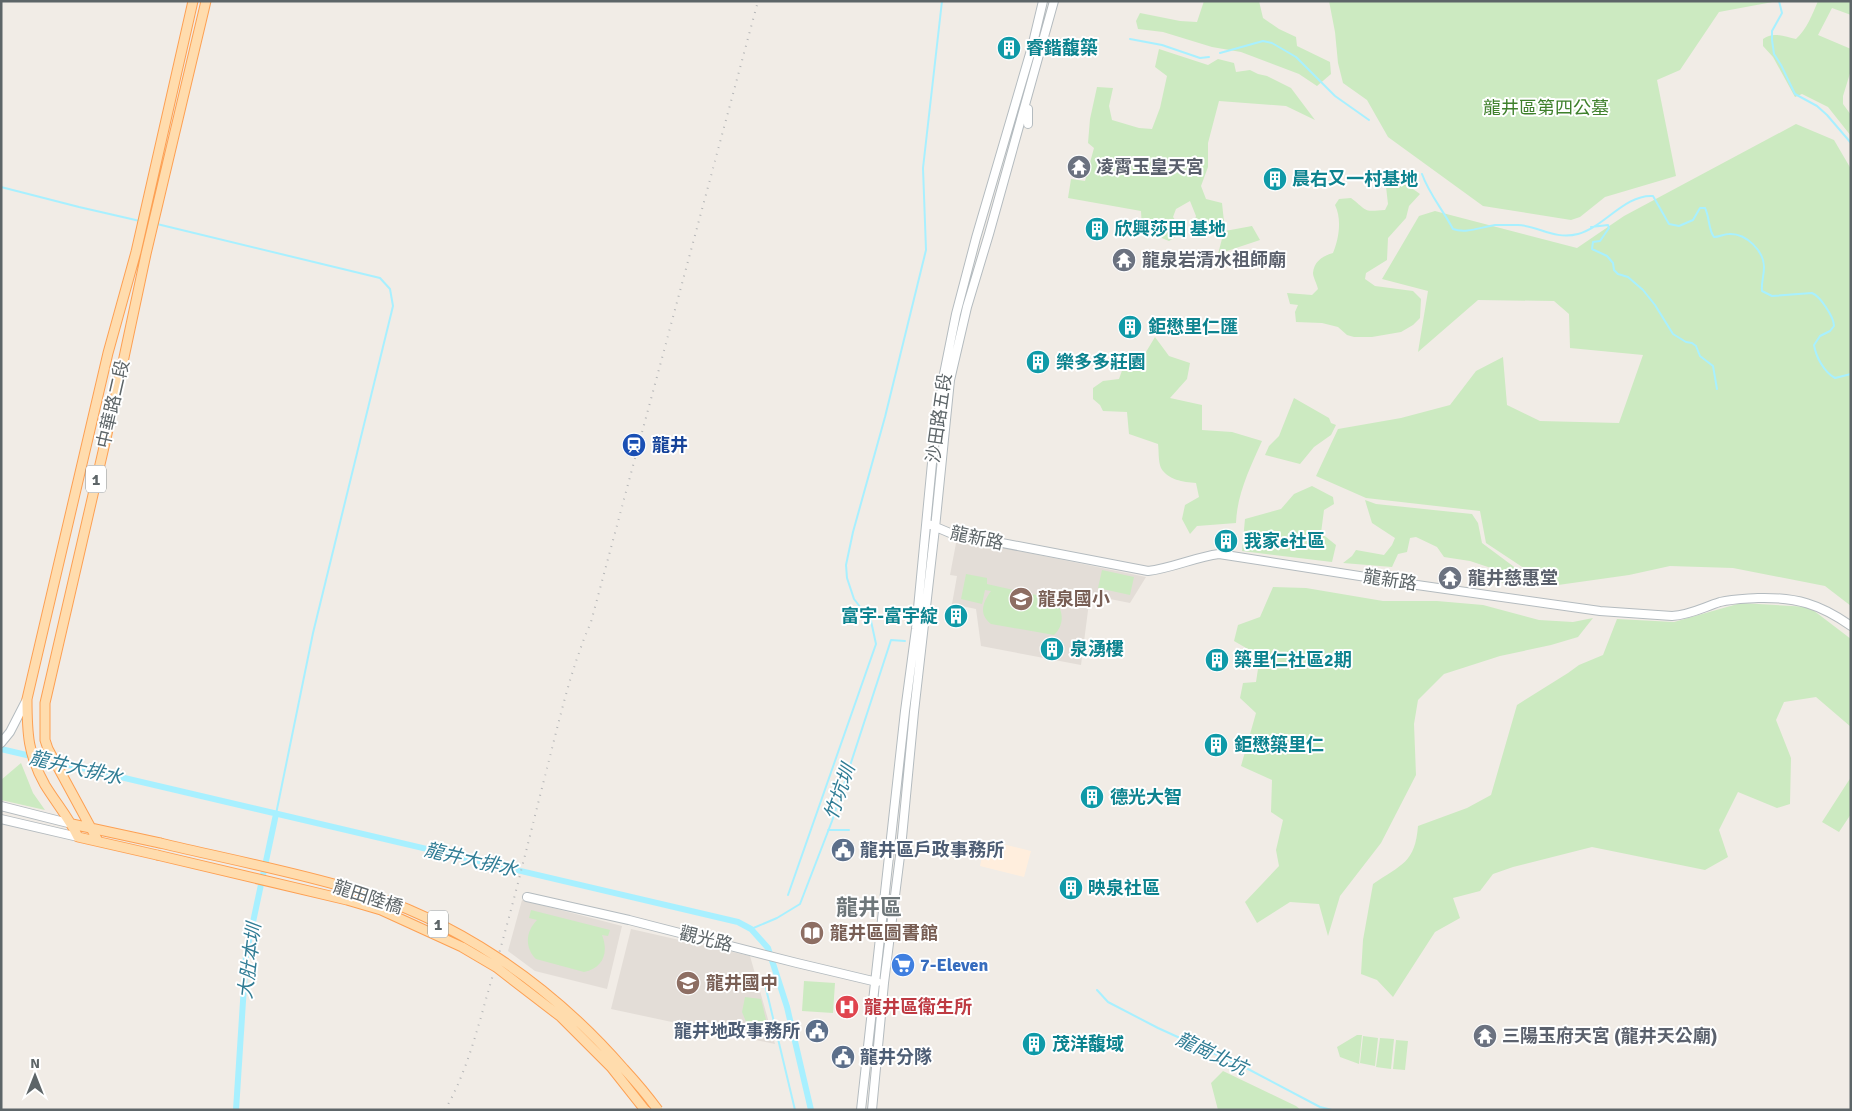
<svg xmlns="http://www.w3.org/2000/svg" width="1852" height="1111" viewBox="0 0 1852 1111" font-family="Signika,'Noto Sans TC',sans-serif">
<rect width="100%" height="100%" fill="#f1ece6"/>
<path fill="#fed" d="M986,840L1031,851L1024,877L980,866Z"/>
<path fill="#e3ddd7" d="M957,538L1146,577L1130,603L1090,595L1081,665L981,646L976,609L952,604L957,576L950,575Z
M522,900L622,926L607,989L535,971L508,951Z
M631,929L750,956L775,1044L611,1009Z"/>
<path fill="#cceac1" d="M1204,1H1259L1263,18L1279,29L1296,37L1297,46L1330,62L1331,74L1317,86L1299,74L1241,52L1212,47L1163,32L1138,29L1136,21L1140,13L1180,21L1197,22Z
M1329,1H1778L1719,12L1680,70L1657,80L1676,176L1605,197L1580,217L1571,220L1483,206L1388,137L1367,100L1343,83L1338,63L1335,32Z
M1818,1H1851V15L1832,8L1818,35L1851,49V70L1843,96V104L1851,115V136L1828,107L1802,94L1795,97L1773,57L1763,46V39C1773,31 1785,37 1796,39C1807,29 1812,15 1818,1Z
M1159,49L1208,65L1218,59L1234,63L1236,72L1250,70L1258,74L1267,76L1291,88L1315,120L1286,106L1219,101L1208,143V167L1201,186L1206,199L1222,203L1225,231L1252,226L1260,240L1218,254L1223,235L1202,226H1193L1196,216L1190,201L1176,209L1173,217L1179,225L1176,237L1169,241L1142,230L1141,211L1068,198L1071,179L1085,181L1094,148L1088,143L1090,119L1097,87L1113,88L1109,106L1112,120L1139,128L1152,129L1160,108L1167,76L1155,67Z
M1796,124L1834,140L1851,169V606L1825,586L1733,568L1670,566L1629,575L1551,586L1486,543L1480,511L1366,498L1316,476L1338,429L1401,418L1450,405L1476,371L1503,357L1507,405L1540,421L1619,423L1643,355L1570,348L1569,314L1554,301L1478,300L1418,352L1428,291L1382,279L1419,216L1435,211L1577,248L1624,216Z
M1394,176C1402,184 1411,187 1420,194L1409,206L1406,218L1388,238L1387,260L1366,273L1365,279L1375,286L1413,291L1421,299L1420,318L1413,325L1401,332L1372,337H1354L1347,335L1338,327L1322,323L1296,322L1295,312L1298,305L1290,304L1287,293L1312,295L1318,289C1317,284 1313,277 1313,273C1314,261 1323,256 1333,253C1339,239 1342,219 1335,205L1339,199L1351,198C1368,211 1362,212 1385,210L1388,204L1385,178Z
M1155,337L1169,356L1190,363L1187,379L1170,398L1202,405V430L1232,432L1262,441C1250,468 1237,494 1236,523L1197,526L1190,534L1182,519L1185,505L1199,497L1196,483C1183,482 1168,480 1161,468C1158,461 1159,450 1158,444L1129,434L1127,412L1103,411L1100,405L1093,399V388L1103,381L1119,379L1125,362L1146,352Z
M1294,398L1329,418L1331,423L1336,425L1331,435L1314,447L1300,464L1265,455L1269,446L1279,436Z
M1312,486L1333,497L1334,504L1324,510L1321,533L1336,545L1332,562L1242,551L1245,519L1281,509L1294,494Z
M1365,500L1376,504L1472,514L1478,523L1482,543L1541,587L1490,581L1491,568L1470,561L1444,557L1437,547L1416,537L1410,538L1407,552L1398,554L1392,567L1343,563L1352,556L1356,550L1384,555L1392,545L1395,538L1372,523Z
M1102,570L1134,577L1130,595L1098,588Z
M966,574L987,578V584L1063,601L1061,607H1059C1064,616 1062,628 1054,635L991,624C978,614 983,602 991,591L985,590L982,604L961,599Z
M1273,587L1306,588L1383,601H1437L1483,605L1539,620L1573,622L1593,618L1578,637L1551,645L1500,656L1444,674L1418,700L1414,724L1416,775L1381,843L1340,896L1328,936L1319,904L1290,902L1257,923L1245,902L1279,866L1276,850L1283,820L1271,812L1272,780L1241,766L1256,713L1240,698L1243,683L1256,682L1260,656L1234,641L1238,625L1260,617Z
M1741,603L1809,607L1851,639V727L1816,697L1784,702L1776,720L1791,758L1790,804L1777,808L1738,792L1719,830L1728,857L1705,870L1592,847L1513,867L1493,874L1480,891L1453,898L1460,918L1435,932L1393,997L1377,980L1361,974L1363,940L1373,884C1402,864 1415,863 1418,826L1467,808L1491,795L1517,705L1568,673L1579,665L1603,655L1617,619L1674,622Z
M21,763L33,793L45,810L1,800V780Z
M1851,777V814L1839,832L1822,822Z
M531,910L610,930L608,936L602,935C609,953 603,968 584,972L536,959C524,947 526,931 537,920L529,918Z
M804,981L835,983L833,1013L802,1011Z
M745,997L761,999L768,1028L747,1024L742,1012Z
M1357,1035H1362L1359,1064L1340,1057L1337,1047Z
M1363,1036L1378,1038L1375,1066L1360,1063Z
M1380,1038L1394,1039L1391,1069L1376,1067Z
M1396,1040L1408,1041L1405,1070L1393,1069Z
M1223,1071L1296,1106L1301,1110H1218L1211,1083Z"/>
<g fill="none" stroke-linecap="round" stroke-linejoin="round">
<path stroke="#a8f0ff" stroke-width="2" d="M1779,1L1782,13L1772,31V40L1774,54L1781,65L1795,94L1817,106L1827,115L1851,143
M1130,39L1162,45L1200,58L1209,57
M1220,53L1263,41L1272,43L1296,57L1335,96L1369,120
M1422,174C1429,194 1443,210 1453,229C1466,234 1481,227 1495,225C1502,225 1510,225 1518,225C1539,226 1554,240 1578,234C1603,228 1625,194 1653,196L1669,224L1679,226L1693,220L1700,208H1705C1710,218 1708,229 1714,237C1719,237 1724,234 1729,234C1746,233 1764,251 1764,267C1764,276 1761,283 1762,291L1772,296L1812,293C1820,296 1834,317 1834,326L1830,331L1820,336L1814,345C1816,357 1824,372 1835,378L1851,374
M1,187L79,207L140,221
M157,224L380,278L390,289L393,306L313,633L276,814
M1591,227L1608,225L1609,228L1600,241L1593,242L1592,249L1607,256L1613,263L1614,270L1618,274L1628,277L1643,290L1655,305L1673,334L1686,342L1692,343L1696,346L1700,356L1713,366L1717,389
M828,830H849
M788,895L876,644L871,621L854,599L847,578L846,565L853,532L885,417L926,250L923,168L942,1
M751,929L777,918L800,904L832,821L891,640L905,641
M763,976L795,1110
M1097,990L1108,1002L1158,1028L1248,1069L1320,1107L1332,1110"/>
<path stroke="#a8f0ff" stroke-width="6" d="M1,749L738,922L751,929L768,948L787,1007L811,1110
M236,1110L246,955L276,814"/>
<g stroke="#b4bbbf" stroke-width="10">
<path id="secondary" d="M1028,124V109
M931,525L950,533L1148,571C1173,568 1195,557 1219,554L1417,585L1600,611L1672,616C1690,615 1704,607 1720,602C1733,599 1745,599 1758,598C1796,597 1820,604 1851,626
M1,743L10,732L27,699
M1,806L72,824
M1,819L78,837
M527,897L629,920L797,963L877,982
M861,1110L905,711L916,629L932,463L943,379L956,314L976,238L1032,47L1043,1
M872,1110L884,983L901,848L914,712L935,528L950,380L967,307L989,234L1054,1"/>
</g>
<g stroke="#fda053" stroke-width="11">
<path id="primary" d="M72,824L160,843
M98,841L48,749L45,740V703L116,395L146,254L206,1
M157,855L78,837C69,818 56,803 45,785C28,755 27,733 27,699L108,353L136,252L193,1"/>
</g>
<use href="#secondary" stroke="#fff" stroke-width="8"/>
<use href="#primary" stroke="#ffdcad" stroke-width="9"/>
<path stroke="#b5b6b7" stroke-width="2" stroke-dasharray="1 6" stroke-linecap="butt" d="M445,1110C467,1072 478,1027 490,985C511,914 528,843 546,772C559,722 570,670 591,622L758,1"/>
<g stroke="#fda053" stroke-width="11" stroke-linecap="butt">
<path id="primary-bridge" d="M160,843C223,858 286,870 348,888C456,919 551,985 624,1069C636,1082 647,1095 658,1110
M157,855L347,900L381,910L462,947L496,967L561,1017L611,1067L645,1110"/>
</g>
<use href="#primary-bridge" stroke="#ffdcad" stroke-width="9"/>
</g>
<defs>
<g id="building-disc" transform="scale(1.25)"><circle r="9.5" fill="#0f9aa8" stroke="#fff"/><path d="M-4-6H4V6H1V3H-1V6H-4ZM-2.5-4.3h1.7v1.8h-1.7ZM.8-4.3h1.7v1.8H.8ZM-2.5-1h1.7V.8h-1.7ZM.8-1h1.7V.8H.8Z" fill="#fff"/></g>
<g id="temple-disc" transform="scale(1.25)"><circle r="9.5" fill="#6b7280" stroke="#fff"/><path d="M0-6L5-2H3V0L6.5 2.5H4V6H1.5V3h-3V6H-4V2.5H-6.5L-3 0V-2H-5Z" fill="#fff"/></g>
<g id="station-disc" transform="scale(1.25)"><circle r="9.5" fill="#1a4fb4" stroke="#fff"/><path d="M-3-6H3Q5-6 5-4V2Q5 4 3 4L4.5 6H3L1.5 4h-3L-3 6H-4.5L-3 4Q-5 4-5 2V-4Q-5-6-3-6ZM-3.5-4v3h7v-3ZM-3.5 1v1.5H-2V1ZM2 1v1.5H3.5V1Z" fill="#fff"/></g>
<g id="school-disc" transform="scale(1.25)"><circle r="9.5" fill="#8d6e63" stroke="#fff"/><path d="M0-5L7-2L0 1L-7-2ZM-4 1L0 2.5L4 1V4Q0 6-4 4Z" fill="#fff"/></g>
<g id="civic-disc" transform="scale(1.25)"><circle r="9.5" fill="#5c6f8a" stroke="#fff"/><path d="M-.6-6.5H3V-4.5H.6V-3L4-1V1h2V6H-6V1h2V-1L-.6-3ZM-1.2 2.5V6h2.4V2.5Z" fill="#fff"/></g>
<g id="library-disc" transform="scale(1.25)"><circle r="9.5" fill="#8d6e63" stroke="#fff"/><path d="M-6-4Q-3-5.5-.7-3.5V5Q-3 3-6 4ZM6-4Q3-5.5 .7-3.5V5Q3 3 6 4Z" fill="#fff"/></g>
<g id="supermarket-disc" transform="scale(1.25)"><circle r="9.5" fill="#3f7fe0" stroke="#fff"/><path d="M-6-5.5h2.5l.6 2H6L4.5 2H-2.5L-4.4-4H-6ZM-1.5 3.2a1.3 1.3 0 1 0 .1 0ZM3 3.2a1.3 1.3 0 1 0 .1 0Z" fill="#fff"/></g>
<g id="hospital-disc" transform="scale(1.25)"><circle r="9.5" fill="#e0444e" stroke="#fff"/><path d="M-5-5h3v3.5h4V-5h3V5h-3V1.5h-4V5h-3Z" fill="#fff"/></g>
</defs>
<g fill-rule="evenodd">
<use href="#building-disc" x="1009" y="48"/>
<use href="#temple-disc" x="1079" y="167"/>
<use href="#building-disc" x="1275" y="179"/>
<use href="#building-disc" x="1097" y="229"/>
<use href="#temple-disc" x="1124" y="260"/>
<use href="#building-disc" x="1130" y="327"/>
<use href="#building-disc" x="1038" y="362"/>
<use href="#station-disc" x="634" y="445"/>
<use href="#building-disc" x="1226" y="541"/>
<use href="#temple-disc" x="1450" y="578"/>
<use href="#school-disc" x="1021" y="599"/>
<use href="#building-disc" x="956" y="616"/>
<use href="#building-disc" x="1052" y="649"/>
<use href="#building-disc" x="1217" y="660"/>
<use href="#building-disc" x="1216" y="745"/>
<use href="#building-disc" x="1092" y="797"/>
<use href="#civic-disc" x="843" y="850"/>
<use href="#building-disc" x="1071" y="888"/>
<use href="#library-disc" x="812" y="933"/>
<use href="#supermarket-disc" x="903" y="965"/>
<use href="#school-disc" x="688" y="983"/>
<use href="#hospital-disc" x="847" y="1007"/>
<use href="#civic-disc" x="817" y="1031"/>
<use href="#temple-disc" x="1485" y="1036"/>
<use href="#building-disc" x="1034" y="1044"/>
<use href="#civic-disc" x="843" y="1057"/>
</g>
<g text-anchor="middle" stroke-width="4" stroke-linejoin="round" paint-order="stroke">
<g fill="#fff" stroke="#8e9395" stroke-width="1">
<rect x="86" y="465.5" width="20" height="27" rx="4"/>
<rect x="428" y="910.5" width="20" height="27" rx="4"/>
</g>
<g font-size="16" font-weight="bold" fill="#5d6568">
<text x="96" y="485">1</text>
<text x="438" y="930">1</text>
</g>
<g font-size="18" font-weight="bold" fill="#0d838f" stroke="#fff" text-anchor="start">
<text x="1026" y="54">睿鍇馥築</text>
<text x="1292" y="185">晨右又一村基地</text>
<text x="1114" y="235">欣興莎田 基地</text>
<text x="1148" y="333">鉅懋里仁匯</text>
<text x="1056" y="368">樂多多莊園</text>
<text x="1244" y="547">我家e社區</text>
<text x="938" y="622" text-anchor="end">富宇-富宇綻</text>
<text x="1070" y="655">泉湧樓</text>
<text x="1234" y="666">築里仁社區2期</text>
<text x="1234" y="751">鉅懋築里仁</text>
<text x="1110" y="803">德光大智</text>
<text x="1088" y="894">映泉社區</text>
<text x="1052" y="1050">茂洋馥域</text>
</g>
<g font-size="18" fill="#3f802c" stroke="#fff">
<text x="1546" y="114">龍井區第四公墓</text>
</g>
<g font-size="18" font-weight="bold" fill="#5b616d" stroke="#fff" text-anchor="start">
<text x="1096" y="173">凌霄玉皇天宮</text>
<text x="1142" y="266">龍泉岩清水祖師廟</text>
<text x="1468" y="584">龍井慈惠堂</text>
<text x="1502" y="1042">三陽玉府天宮 (龍井天公廟)</text>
</g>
<g font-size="18" fill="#5d6568" stroke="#fff">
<text transform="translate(113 404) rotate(-77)" y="6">中華路二段</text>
<text transform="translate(939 418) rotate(-82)" y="6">沙田路五段</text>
<text transform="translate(977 538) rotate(12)" y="6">龍新路</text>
<text transform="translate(1390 580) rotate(9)" y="6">龍新路</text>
<text transform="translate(368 897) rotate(18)" y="6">龍田陸橋</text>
<text transform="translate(706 939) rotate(14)" y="6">觀光路</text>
</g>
<g font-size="18" font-weight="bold" fill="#164399" stroke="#fff" text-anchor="start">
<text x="652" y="451">龍井</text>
</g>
<g font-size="18" font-weight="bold" fill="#785e54" stroke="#fff" text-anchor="start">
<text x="1038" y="605">龍泉國小</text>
<text x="830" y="939">龍井區圖書館</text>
<text x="706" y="989">龍井國中</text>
</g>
<g font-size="18" font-weight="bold" fill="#4e5e75" stroke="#fff" text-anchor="start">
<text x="860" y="856">龍井區戶政事務所</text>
<text x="800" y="1037" text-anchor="end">龍井地政事務所</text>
<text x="860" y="1063">龍井分隊</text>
</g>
<g font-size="18" font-weight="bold" fill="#366cbe" stroke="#fff" text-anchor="start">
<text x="920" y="971">7-Eleven</text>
</g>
<g font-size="18" font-weight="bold" fill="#be3a42" stroke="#fff" text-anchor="start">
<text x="864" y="1013">龍井區衛生所</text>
</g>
<g font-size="19" font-style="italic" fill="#317d95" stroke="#fff">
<text transform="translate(76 767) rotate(13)" y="7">龍井大排水</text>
<text transform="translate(839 792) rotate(-71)" y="7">竹坑圳</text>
<text transform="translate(471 859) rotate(13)" y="7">龍井大排水</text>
<text transform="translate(249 961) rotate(-83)" y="7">大肚本圳</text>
<text transform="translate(1212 1053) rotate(25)" y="7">龍崗北坑</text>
</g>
<g font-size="22" font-weight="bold" fill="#6e777a" stroke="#fff">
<text x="869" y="915">龍井區</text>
</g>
</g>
<rect width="1852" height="1111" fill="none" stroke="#5d6568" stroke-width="5"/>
<g transform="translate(35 1076)" stroke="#ffffff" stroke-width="4" paint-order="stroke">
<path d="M0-4L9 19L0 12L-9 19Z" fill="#5d6568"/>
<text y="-8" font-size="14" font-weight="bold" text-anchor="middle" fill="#5d6568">N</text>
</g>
</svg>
